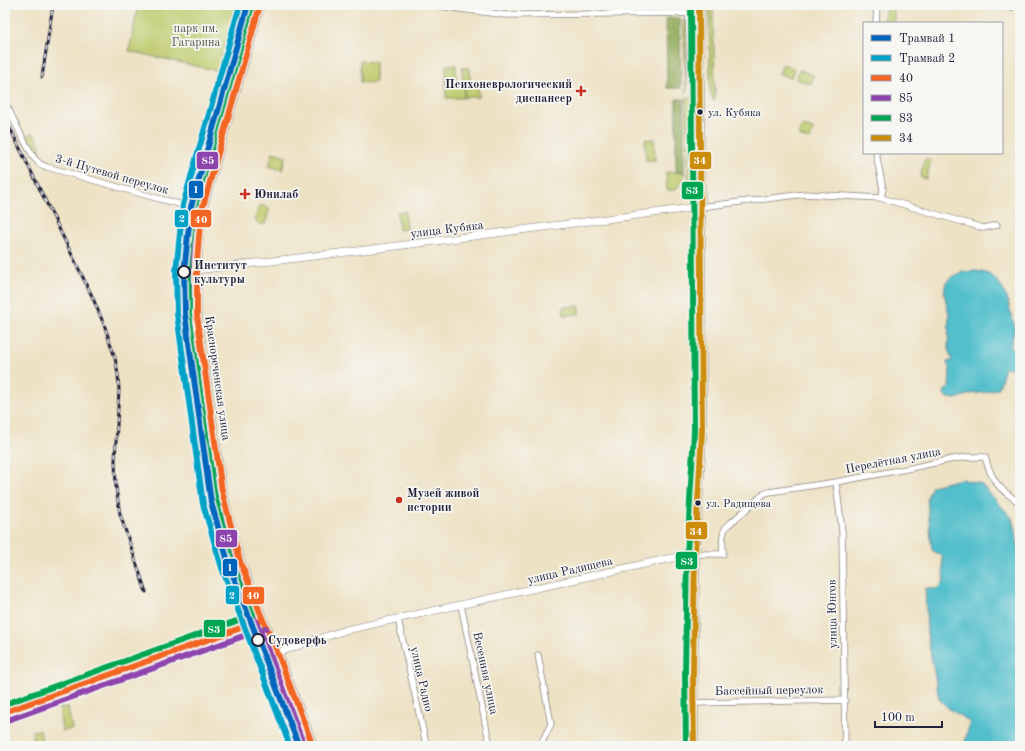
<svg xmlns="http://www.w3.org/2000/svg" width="1025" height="751" viewBox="0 0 1025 751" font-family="'Old Standard TT',serif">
<rect width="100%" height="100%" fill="#f6f6f2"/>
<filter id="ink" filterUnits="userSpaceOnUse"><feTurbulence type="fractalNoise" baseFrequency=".025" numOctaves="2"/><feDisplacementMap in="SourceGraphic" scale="8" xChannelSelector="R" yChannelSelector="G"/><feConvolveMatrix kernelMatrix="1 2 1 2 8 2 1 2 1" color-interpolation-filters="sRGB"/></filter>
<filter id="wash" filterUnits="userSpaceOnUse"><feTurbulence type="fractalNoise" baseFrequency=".012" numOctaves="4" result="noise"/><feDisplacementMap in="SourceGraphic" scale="16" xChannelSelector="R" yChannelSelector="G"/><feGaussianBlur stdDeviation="0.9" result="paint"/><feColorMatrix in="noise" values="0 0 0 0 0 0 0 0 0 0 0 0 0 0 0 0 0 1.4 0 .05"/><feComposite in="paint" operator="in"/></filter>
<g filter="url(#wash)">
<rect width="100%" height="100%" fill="#eee2c5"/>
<path fill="#beca6c" stroke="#707654" d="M138,5H236L218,71L129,51Z
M709,5H713L715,100L713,101L712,98L710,91Z
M886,5H894V20H890L889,23H884Z
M683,20L686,23L687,91L686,93Z
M360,61L375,62V83L360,82Z
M783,64L794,68L791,78L779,74Z
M446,65H456V83L446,84Z
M462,68H470V83H463Z
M799,70L814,75L811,84L796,79Z
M446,85H464V98H446Z
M464,85H478L479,97H465Z
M686,97L692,98L693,101L694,196L692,197L689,195Z
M802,126L813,129L810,140L798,136Z
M33,133C36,136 42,147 40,151C40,152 39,153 38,154L35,152L27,138L28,135Z
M654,139L655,160L646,161L645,140Z
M273,152L286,156L282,170L269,166Z
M925,159L931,161L926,179L920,177Z
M666,172H685L683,179L676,190H667Z
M259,205L270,208L265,224L260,225L255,220Z
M405,211L407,229L399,230L397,212Z
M579,306V314L564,315L563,307Z
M68,707L72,729L62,731L59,708Z
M40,730L43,746H34L32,731Z"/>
<path fill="#96ae60" stroke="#5c684e" d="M666,18H680L681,88H667Z
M676,99H684V171L676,172Z"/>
<path fill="#52bfcc" stroke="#3a7084" d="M977,271L989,274L1000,284L1007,298L1015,328L1010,347L1017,351L1020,350V371L1017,369L1005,367L999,388L987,392L970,394L956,399L949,398L946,397L944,394L945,390L949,389L950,368L948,366L947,362L949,361L951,362L952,360L948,349L949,314L944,293L946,282L953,276L963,272Z
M961,479L981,484L1012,518L1020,553V746H967L965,741L970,722L948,708L939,699L927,633L925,588L937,589L944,582L942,556L932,550L927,498L932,486Z"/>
</g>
<g filter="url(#ink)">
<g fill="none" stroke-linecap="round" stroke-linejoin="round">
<g stroke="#888280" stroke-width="7">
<path id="street" d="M431,5L506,15L689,13
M688,5L691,94L699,109
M1012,7L1013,5
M876,23L877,5
M5,102L21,135L34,158L40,164L47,167L149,196L202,210
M876,153L883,189L881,198
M700,207L805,194L881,198L983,228L997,225
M836,482L842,531L845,746
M695,554H723C723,544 721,535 726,527L765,493L769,492L836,482L906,469L953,459L968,457H985C992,482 999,489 1020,503
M461,605L490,746
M398,619L426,744
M538,655L551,724L540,746
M694,703L845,700"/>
</g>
<g stroke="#888280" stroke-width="8">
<path id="secondary" d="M196,270L373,249L700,207
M277,653L306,643L346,630L541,587L667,559L695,554
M5,712L263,620"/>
</g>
<g stroke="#888280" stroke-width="10">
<path id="primary" d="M260,5L202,210C196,245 196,279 197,315L222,491L232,532L240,561L263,620L273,641L313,746
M694,746L693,673L695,554L702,431L699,5"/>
</g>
<use href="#street" stroke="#fff" stroke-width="5.5"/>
<use href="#secondary" stroke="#fff" stroke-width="7"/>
<use href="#primary" stroke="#fff" stroke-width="8"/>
<path stroke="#22223b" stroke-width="1" d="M245,5L189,207L183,260L182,282L183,303L185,342L208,502L224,558L296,746"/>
<g stroke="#22223b" stroke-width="3">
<path id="rail" d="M42,77L53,5
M5,118L92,296L105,327L115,358L118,374L119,390L115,460L116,488L120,514L146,592"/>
</g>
<use href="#rail" stroke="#f6f6f2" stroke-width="1.5" stroke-dasharray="4.5" stroke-linecap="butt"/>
<g stroke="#f6f6f2" stroke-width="9">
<path id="bus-1" d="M260,5L202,210L199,236L197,262V315L222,491L240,561L263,620L273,641L313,746
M5,712L263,620"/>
</g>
<g stroke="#f6f6f2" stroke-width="9">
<path id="bus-2" d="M252,5L194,209L191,235L189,262V315L214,493L233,564L256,623L266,644L304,746
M8,720L266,628"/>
</g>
<g stroke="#f6f6f2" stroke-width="9">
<path id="bus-3" d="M5,704L253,615L232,563L214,493L189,316L188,257L194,209L252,5
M686,746L685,673L687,554L694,431L691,5"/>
</g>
<g stroke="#f6f6f2" stroke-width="9">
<path id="bus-4" d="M694,746L693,673L695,554L702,431L699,5"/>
</g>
<use href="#bus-1" stroke="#f26522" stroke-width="6"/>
<use href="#bus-2" stroke="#8e44ad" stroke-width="6"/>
<use href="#bus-3" stroke="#00a651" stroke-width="6"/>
<use href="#bus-4" stroke="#cc8c0c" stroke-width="6"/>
<g stroke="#f6f6f2" stroke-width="9">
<path id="tram-1" d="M248,5L191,207L184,272L185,314L211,502L229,565L299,746"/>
</g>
<g stroke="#f6f6f2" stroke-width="9">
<path id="tram-2" d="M240,5L183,205L176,271L177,314L203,504L222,568L290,746"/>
</g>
<use href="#tram-1" stroke="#0065bd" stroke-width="6"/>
<use href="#tram-2" stroke="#02a2c7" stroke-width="6"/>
</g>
</g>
<g fill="#c8321e" stroke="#f6f6f2" stroke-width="1.5">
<path d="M579 85h4v4h4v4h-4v4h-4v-4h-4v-4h4z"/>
<path d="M243 188h4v4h4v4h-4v4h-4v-4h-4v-4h4z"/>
<circle cx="399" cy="500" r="4"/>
</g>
<g fill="#22223b" stroke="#f6f6f2" stroke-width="1.5">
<circle cx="700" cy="112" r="3.5"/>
<circle cx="698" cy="503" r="3.5"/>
</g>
<g fill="#f6f6f2" stroke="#22223b" stroke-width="2">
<circle cx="184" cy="272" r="6"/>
<circle cx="258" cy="640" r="6"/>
</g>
<g text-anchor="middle" stroke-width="3.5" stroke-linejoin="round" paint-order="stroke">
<g font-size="11" fill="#22223b" stroke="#f6f6f2" text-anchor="start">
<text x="708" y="116">ул. Кубяка</text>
<text x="706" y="507">ул. Радищева</text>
</g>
<g font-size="12" fill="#51544a" stroke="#f6f6f2">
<text x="196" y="32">парк им.<tspan x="196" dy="14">Гагарина</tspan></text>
</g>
<g font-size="12" font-weight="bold" fill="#22223b" stroke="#f6f6f2" text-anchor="start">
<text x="572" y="88" text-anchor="end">Психоневрологический<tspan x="572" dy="14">диспансер</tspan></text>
<text x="254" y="198">Юнилаб</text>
<text x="407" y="497">Музей живой<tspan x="407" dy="14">истории</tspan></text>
</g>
<g font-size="12" fill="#22223b" stroke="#f6f6f2">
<text transform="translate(112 174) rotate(16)" y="4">3-й Путевой переулок</text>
<text transform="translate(447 229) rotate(-7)" y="4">улица Кубяка</text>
<text transform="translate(218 378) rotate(82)" y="4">Краснореченская улица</text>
<text transform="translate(893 460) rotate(-11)" y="4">Перелётная улица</text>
<text transform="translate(570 570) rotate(-13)" y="4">улица Радищева</text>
<text transform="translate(832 614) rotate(-91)" y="4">улица Юнгов</text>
<text transform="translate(486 673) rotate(78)" y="4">Весенняя улица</text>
<text transform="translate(422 679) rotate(77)" y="4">улица Радио</text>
<text transform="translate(769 690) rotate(-1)" y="4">Бассейный переулок</text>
</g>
<g font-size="12" font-weight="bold" fill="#22223b" stroke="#f6f6f2" text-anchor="start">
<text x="194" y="269">Институт<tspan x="194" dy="14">культуры</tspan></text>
<text x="268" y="644">Судоверфь</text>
</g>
</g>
<g stroke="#f6f6f2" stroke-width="1.5">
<rect x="689" y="151" width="23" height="19" rx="4" fill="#cc8c0c"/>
<rect x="196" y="151" width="23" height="19" rx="4" fill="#8e44ad"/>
<rect x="188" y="180" width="16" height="19" rx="4" fill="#0065bd"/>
<rect x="681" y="181" width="23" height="19" rx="4" fill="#00a651"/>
<rect x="174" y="209" width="15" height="19" rx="4" fill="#02a2c7"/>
<rect x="190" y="209" width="22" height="19" rx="4" fill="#f26522"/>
<rect x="685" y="521" width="23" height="19" rx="4" fill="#cc8c0c"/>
<rect x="215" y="529" width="23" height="19" rx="4" fill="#8e44ad"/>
<rect x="675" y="551" width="23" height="19" rx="4" fill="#00a651"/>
<rect x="222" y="558" width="16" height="19" rx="4" fill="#0065bd"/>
<rect x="225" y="585" width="15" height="20" rx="4" fill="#02a2c7"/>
<rect x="242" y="586" width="23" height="19" rx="4" fill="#f26522"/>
<rect x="203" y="619" width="23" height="19" rx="4" fill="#00a651"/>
</g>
<g font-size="11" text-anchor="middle" font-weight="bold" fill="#fff">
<text x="700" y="164">34</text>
<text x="208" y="164">85</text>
<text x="196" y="193">1</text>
<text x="692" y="194">83</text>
<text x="182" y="222">2</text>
<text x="201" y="223">40</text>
<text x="696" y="535">34</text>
<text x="226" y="542">85</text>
<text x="687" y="565">83</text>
<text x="230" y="571">1</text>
<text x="232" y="599">2</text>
<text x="253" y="599">40</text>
<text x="214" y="633">83</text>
</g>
<rect width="1025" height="751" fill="none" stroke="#f6f6f2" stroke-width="20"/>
<rect x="863" y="22" width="140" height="132" fill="#f6f6f2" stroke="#a1a1a9"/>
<rect x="871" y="35" width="20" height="6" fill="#0065bd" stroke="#a1a1a9"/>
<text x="899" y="42" font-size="12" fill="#22223b">Трамвай 1</text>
<rect x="871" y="55" width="20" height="6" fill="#02a2c7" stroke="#a1a1a9"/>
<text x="899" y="62" font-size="12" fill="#22223b">Трамвай 2</text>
<rect x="871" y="75" width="20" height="6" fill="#f26522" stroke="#a1a1a9"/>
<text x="899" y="82" font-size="12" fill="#22223b">40</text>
<rect x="871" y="95" width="20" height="6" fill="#8e44ad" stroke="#a1a1a9"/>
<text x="899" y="102" font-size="12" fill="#22223b">85</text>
<rect x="871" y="115" width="20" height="6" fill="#00a651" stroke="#a1a1a9"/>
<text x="899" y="122" font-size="12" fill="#22223b">83</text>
<rect x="871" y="135" width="20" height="6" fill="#cc8c0c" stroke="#a1a1a9"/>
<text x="899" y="142" font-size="12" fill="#22223b">34</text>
<path d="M875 721v6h67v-6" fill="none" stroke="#22223b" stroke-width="2"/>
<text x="881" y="721" font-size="12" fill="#22223b" stroke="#f6f6f2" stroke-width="3" paint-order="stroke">100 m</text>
</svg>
